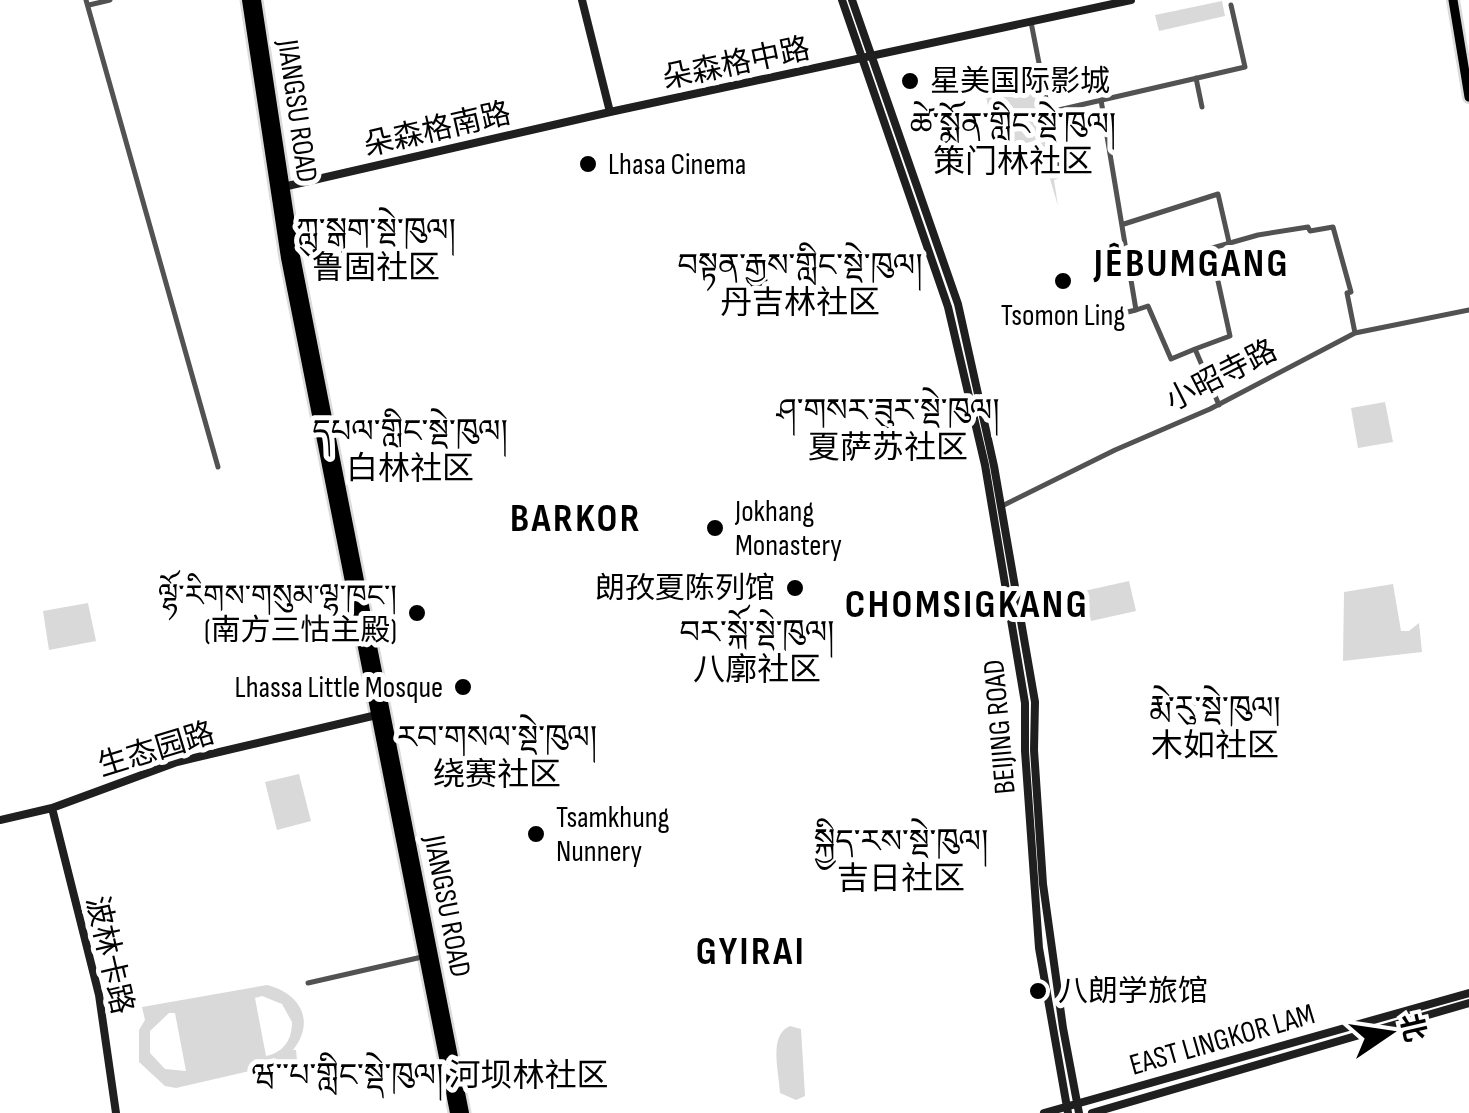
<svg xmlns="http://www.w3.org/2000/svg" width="1469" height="1113" viewBox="0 0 1469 1113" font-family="'Sofia Sans Condensed','Noto Sans SC','Noto Serif Tibetan',sans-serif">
<rect width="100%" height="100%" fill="#fff"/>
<path fill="#d9d9d9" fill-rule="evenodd" d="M1222,1L1225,16L1159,31L1155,15Z
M1036,68L1059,178L1054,180L1058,206L1040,145H1036L1034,141L1010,147L1007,135L1001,130L993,131L983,81Z
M1385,402L1393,442L1358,448L1351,408Z
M1129,581L1136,611L1091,621L1084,591Z
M1393,584L1401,631H1409L1419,623L1422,652L1343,661L1344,592Z
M88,603L96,641L49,650L43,611Z
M299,774L311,821L277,830L265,782Z
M267,985C300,993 316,1021 293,1050H296L297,1060L176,1088L165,1086L139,1062V1030L145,1020L142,1007ZM262,996L282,1004L292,1022C292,1040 284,1052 266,1056L255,998ZM169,1013H175L186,1071L165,1069L150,1053V1031Z
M790,1026L801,1029L805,1096L796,1100L780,1093C779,1072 768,1035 790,1026Z"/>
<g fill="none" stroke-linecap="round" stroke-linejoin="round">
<g stroke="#dbdbdb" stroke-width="14">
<path id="primary" d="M1453,0L1469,97"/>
</g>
<g stroke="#dbdbdb" stroke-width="15">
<path id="highway" d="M247,0L286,258L455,1113
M256,0L295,256L464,1113"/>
</g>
<path stroke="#525252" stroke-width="5" d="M86,0L218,467
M89,5L110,0
M1031,22L1060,171
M1196,78L1202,107
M1101,100L1136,310L1148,306L1171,359L1195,349
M1050,112L1245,67L1231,5
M1124,224L1218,194L1229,242
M1211,249L1230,336L1195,349L1219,405
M1128,272L1258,235L1308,227L1310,231L1333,227L1351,292L1347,293L1355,333
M1051,317L1111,316L1136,310
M1002,506L1115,450L1210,409L1355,333L1469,310
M1159,705L1209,703
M308,983L422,957"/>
<path stroke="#1f1f1f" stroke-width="8" d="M582,0L610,112
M842,0L948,307L985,465L1025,703V751L1039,948L1068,1113
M852,0L958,304L994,466L1035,702L1034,750L1043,884L1063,1028L1079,1113
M283,187L610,112L1131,0
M52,808L99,995L116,1113
M0,820L52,808L177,762L381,714
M1044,1113L1469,993
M1092,1113L1469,1003"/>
<use href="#primary" stroke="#000" stroke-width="9"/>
<use href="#highway" stroke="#000" stroke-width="10"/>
</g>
<g fill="#000" stroke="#fff" stroke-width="4">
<circle cx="910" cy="81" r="10"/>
<circle cx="588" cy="164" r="10"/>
<circle cx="1063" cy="281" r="10"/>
<circle cx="715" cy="528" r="10"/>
<circle cx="795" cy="588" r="10"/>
<circle cx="417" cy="613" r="10"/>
<circle cx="463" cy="687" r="10"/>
<circle cx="536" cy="834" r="10"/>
<circle cx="1038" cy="991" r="10"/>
</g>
<g text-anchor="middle" stroke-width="10" stroke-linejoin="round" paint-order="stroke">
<g font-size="30" fill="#000" stroke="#fff">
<text transform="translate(736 63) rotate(-12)" y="10">朵森格中路</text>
<text transform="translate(298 111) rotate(82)" y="10">JIANGSU ROAD</text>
<text transform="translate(437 129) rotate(-13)" y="10">朵森格南路</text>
<text transform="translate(1221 375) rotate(-27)" y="10">小昭寺路</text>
<text transform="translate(999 727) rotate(-95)" y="10">BEIJING ROAD</text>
<text transform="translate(156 749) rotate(-17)" y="10">生态园路</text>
<text transform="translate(448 906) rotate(79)" y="10">JIANGSU ROAD</text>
<text transform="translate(110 955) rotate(77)" y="10">波林卡路</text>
<text transform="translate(1222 1039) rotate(-16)" y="10">EAST LINGKOR LAM</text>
</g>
<g font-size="30" fill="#000" stroke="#fff" text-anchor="start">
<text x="930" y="91">星美国际影城</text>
<text x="608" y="174">Lhasa Cinema</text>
<text x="1063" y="325" text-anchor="middle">Tsomon Ling</text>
<text x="735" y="521">Jokhang<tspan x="735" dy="34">Monastery</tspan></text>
<text x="775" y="598" text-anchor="end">朗孜夏陈列馆</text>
<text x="397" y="606" text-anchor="end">ལྷོ་རིགས་གསུམ་ལྷ་ཁང་།<tspan x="397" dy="34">(南方三怙主殿)</tspan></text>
<text x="443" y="697" text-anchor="end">Lhassa Little Mosque</text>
<text x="556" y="827">Tsamkhung<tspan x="556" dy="34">Nunnery</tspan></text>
<text x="1058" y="1001">八朗学旅馆</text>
</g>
<g font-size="32" fill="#000" stroke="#fff">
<text x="1013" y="135">ཚེ་སྨོན་གླིང་སྡེ་ཁུལ།<tspan x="1013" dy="37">策门林社区</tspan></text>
<text x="376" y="241">ཀླུ་སྒུག་སྡེ་ཁུལ།<tspan x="376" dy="37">鲁固社区</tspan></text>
<text x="800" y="276">བསྟན་རྒྱས་གླིང་སྡེ་ཁུལ།<tspan x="800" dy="37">丹吉林社区</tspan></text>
<text x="888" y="421">ཤ་གསར་ཟུར་སྡེ་ཁུལ།<tspan x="888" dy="37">夏萨苏社区</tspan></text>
<text x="410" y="442">དཔལ་གླིང་སྡེ་ཁུལ།<tspan x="410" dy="37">白林社区</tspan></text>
<text x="757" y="643">བར་སྐོ་སྡེ་ཁུལ།<tspan x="757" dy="37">八廓社区</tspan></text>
<text x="1215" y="719">རྨེ་རུ་སྡེ་ཁུལ།<tspan x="1215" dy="37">木如社区</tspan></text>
<text x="497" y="748">རབ་གསལ་སྡེ་ཁུལ།<tspan x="497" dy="37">绕赛社区</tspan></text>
<text x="901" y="852">སྐྱིད་རས་སྡེ་ཁུལ།<tspan x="901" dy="37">吉日社区</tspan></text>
<text x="430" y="1086">ཝ་་པ་གླིང་སྡེ་ཁུལ། 河坝林社区</text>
</g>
<g font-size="40" font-weight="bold" letter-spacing="2.5" fill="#000" stroke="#fff">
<text x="1192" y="276">JÊBUMGANG</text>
<text x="576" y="531">BARKOR</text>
<text x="967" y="617">CHOMSIGKANG</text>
<text x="751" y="964">GYIRAI</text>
</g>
</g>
<g transform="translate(1389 1033) rotate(77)" stroke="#ffffff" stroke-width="8" paint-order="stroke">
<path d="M0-8L18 38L0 25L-18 38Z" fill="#000000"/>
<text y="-15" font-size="28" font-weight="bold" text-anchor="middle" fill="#000000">北</text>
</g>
</svg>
